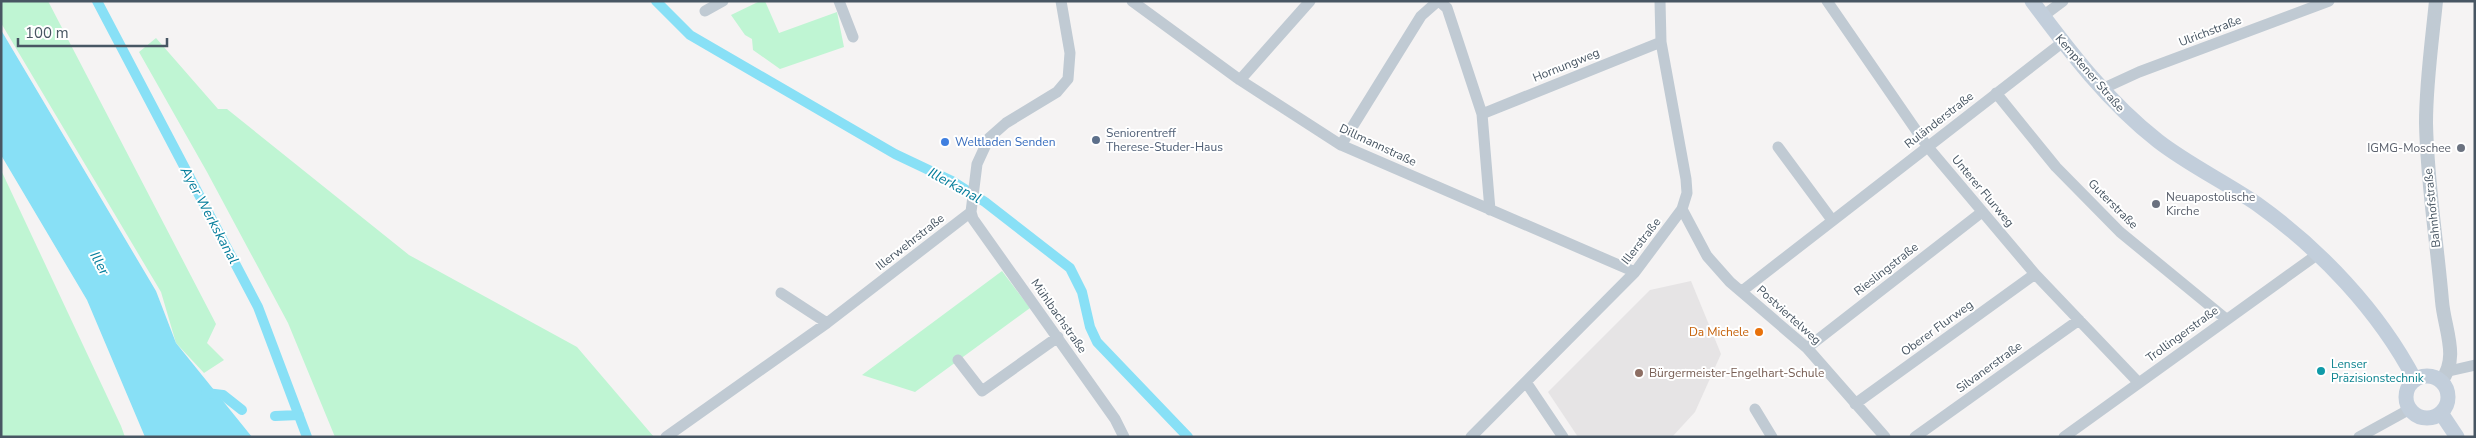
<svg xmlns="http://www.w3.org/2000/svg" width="2476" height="438" viewBox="0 0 2476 438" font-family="'Nunito Sans',sans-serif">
<rect width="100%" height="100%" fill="#f5f3f3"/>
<path fill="#e6e4e5" d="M1691,281L1721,354L1695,412L1672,437H1578L1548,392L1650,290Z"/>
<path fill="#bff5d3" d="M1,1H48L216,324L207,343L224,360L204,373L176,343L161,292L1,23Z
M760,1H765L779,33L837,12L844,47L780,69L753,50L752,39L745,35L731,15Z
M156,38L218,109H227L409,255L577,347L654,437H335L288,323L207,172L139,52Z
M1,170L121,426L125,437H1Z
M1002,271L1030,308L915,392L862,375Z"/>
<path fill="#88e0f6" d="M1,30L156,291L176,343L252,437H145L87,300L1,155Z"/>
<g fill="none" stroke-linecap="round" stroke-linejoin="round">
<path stroke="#88e0f6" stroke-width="10" d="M97,1L258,307L307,437
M656,1L690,35L895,154L952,181L985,202L1070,268L1082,292L1090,327L1097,342L1188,437
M206,393L223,395L242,410
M275,416L299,415"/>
<path stroke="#c0cad3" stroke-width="11" d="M839,1L853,37
M1132,1L1240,80L1341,145L1635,272
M1439,1L1447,8L1482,114L1490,210
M1827,1L1927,146L2035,274L2138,382
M705,11L723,1
M2043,16L2063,1
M1240,80L1310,1
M2102,89L2139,72L2329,1
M1996,93L2056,167L2120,232L2226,319
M1482,114L1661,42
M1341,145L1421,16L1438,1
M1778,147L1832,220
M1682,209L1707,256L1730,282L1807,348L1885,437
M971,212L973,219L1115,419L1124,437
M1742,291L2063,42
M781,293L827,323
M1807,348L1982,212
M958,360L982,391L1058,337
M2449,371L2475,365
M1526,382L1563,437
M1855,404L2035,274
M1755,409L1772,437
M666,437L827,323L971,212L977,164L989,138L1006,123L1057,92L1068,79L1070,53L1061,1
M1471,437L1635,272L1682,209L1687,193L1686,179L1661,42L1660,1
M1915,437L2079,320
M2064,437L2318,254
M2359,437L2410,409"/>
<path stroke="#c0cad3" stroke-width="14" d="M2436,1C2432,41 2426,83 2426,123C2427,182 2437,242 2442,301C2444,328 2460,358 2441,381"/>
<path stroke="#c2cedb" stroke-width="15" d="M2032,1C2070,52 2108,102 2158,141C2189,165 2225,182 2257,204C2320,249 2379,311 2415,380
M2406 397a21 21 0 1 1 42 0a21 21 0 1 1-42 0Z
M2441,413L2457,437"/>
</g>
<circle fill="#5c6f8a" stroke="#fff" stroke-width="2" cx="1096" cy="140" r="5"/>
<circle fill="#3f7fe0" stroke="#fff" stroke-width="2" cx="945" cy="142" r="5"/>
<g fill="#6b7280" stroke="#fff" stroke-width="2">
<circle cx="2461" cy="148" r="5"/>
<circle cx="2156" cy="204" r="5"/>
</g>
<circle fill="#e8710a" stroke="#fff" stroke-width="2" cx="1759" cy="332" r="5"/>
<circle fill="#0f9aa8" stroke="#fff" stroke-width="2" cx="2321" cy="371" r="5"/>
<circle fill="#8d6e63" stroke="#fff" stroke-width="2" cx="1639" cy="373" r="5"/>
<g text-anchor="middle" stroke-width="4" stroke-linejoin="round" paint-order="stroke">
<g font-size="12" fill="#485663" stroke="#fff">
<text transform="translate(2210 31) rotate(-21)" y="4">Ulrichstraße</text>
<text transform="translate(1566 65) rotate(-22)" y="4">Hornungweg</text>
<text transform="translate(2090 73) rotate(49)" y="4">Kemptener Straße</text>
<text transform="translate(1939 120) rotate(-38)" y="4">Ruländerstraße</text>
<text transform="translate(1378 145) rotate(25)" y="4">Dillmannstraße</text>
<text transform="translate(1983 191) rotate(50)" y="4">Unterer Flurweg</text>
<text transform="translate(2113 204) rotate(45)" y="4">Guterstraße</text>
<text transform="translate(2432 208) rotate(-96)" y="4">Bahnhofstraße</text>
<text transform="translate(1641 241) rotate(-52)" y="4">Illerstraße</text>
<text transform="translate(910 242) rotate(-38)" y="4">Illerwehrstraße</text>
<text transform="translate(1886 269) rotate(-38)" y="4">Rieslingstraße</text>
<text transform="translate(1789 315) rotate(42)" y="4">Postviertelweg</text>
<text transform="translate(1059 316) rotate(55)" y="4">Mühlbachstraße</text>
<text transform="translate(1937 328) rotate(-36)" y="4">Oberer Flurweg</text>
<text transform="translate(2182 334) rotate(-36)" y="4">Trollingerstraße</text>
<text transform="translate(1989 367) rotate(-36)" y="4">Silvanerstraße</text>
</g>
<g font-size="12" fill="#4e5e75" stroke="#fff" text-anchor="start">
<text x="1106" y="137">Seniorentreff<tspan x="1106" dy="14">Therese-Studer-Haus</tspan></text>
</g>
<g font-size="12" fill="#366cbe" stroke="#fff" text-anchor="start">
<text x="955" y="146">Weltladen Senden</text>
</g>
<g font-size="12" fill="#5b616d" stroke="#fff" text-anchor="end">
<text x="2451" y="152">IGMG-Moschee</text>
<text x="2166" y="201" text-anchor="start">Neuapostolische<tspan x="2166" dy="14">Kirche</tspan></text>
</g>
<g font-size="12" fill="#c56008" stroke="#fff" text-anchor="end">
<text x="1749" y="336">Da Michele</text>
</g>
<g font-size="12" fill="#0d838f" stroke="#fff" text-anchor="start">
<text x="2331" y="368">Lenser<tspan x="2331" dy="14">Präzisionstechnik</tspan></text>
</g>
<g font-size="12" fill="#785e54" stroke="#fff" text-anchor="start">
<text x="1649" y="377">Bürgermeister-Engelhart-Schule</text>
</g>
<g font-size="14" font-style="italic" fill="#037d9b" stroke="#fff">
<text transform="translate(955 185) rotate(29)" y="5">Illerkanal</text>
<text transform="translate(210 215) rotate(62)" y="5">Ayer Werkskanal</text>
<text transform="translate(100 263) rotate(61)" y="5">Iller</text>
</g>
</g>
<rect width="2476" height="438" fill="none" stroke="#485663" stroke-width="5"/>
<path d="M18 38v8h149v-8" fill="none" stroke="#485663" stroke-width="2.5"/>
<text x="25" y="38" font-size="15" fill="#485663" stroke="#ffffff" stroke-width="4" paint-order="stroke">100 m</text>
</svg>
